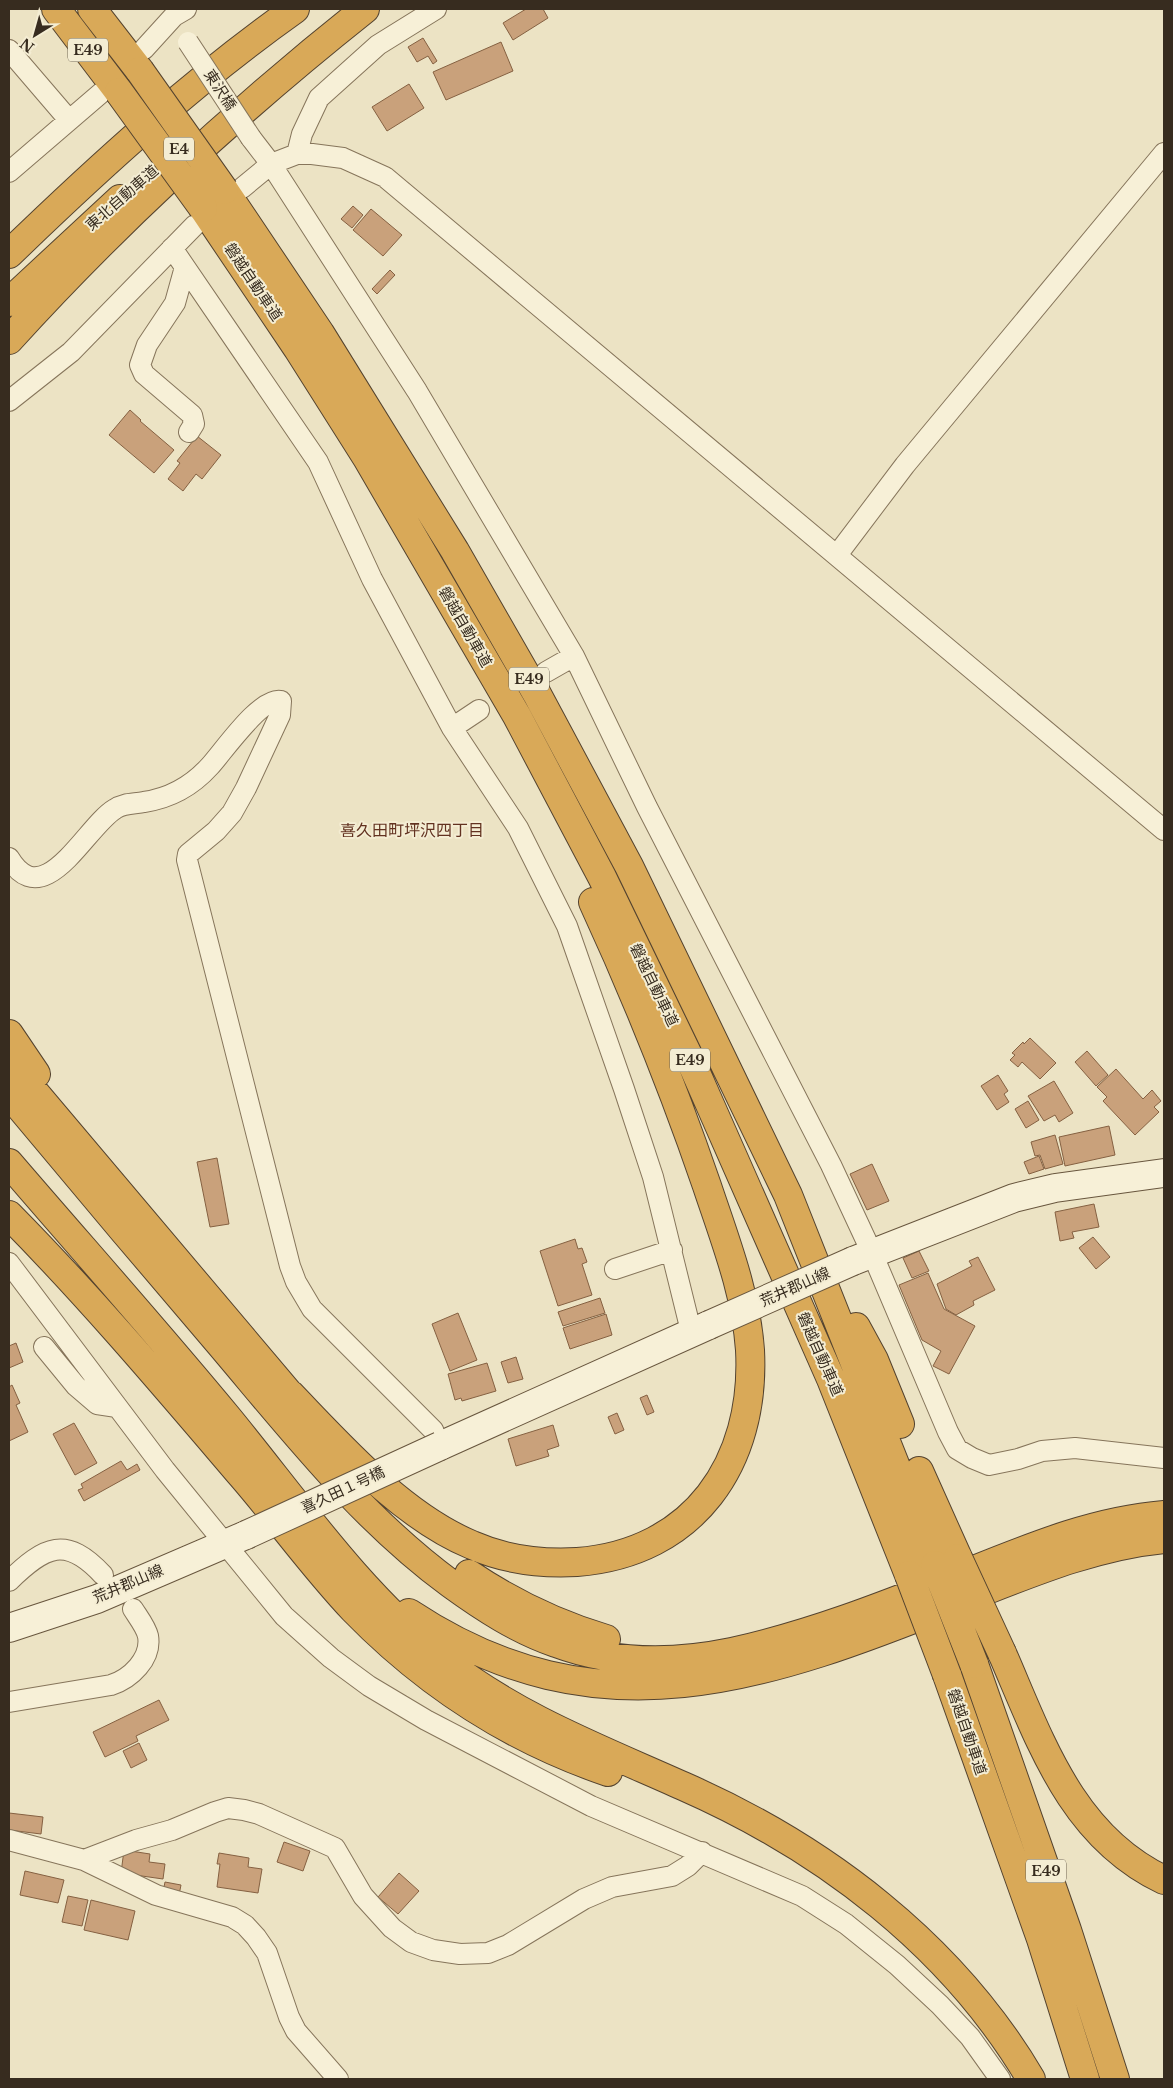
<svg xmlns="http://www.w3.org/2000/svg" width="1173" height="2088" viewBox="0 0 1173 2088" font-family="'Libre Baskerville','Noto Sans JP',serif">
<rect width="100%" height="100%" fill="#ece3c4"/>
<path fill="#c9a17b" stroke="#856142" d="M526,9H543L548,18L513,40L503,23Z
M423,38L437,61L433,64L428,56L417,62L408,47Z
M501,42L513,71L446,100L433,72Z
M409,84L424,108L387,131L372,107Z
M353,206L363,215L352,228L341,219Z
M371,209L402,235L383,256L353,230Z
M390,270L395,275L377,294L372,289Z
M130,410L141,420L140,421L174,450L154,473L109,435Z
M197,436L221,455L202,479L196,474L183,491L168,479L180,463L177,461Z
M1030,1038L1056,1063L1040,1079L1022,1062L1018,1067L1010,1060L1015,1055L1012,1053L1023,1042L1024,1044Z
M1087,1051L1108,1075L1096,1086L1075,1062Z
M1116,1069L1143,1099L1152,1090L1161,1101L1154,1107L1159,1112L1135,1135L1103,1101L1107,1097L1097,1087Z
M998,1075L1008,1091L1004,1094L1009,1102L997,1110L981,1086Z
M1054,1081L1073,1113L1059,1122L1055,1115L1044,1121L1028,1096Z
M1028,1101L1039,1120L1026,1128L1015,1109Z
M1109,1126L1115,1155L1065,1166L1059,1137Z
M1055,1135L1063,1164L1045,1169L1040,1155L1035,1156L1031,1142Z
M1039,1156L1044,1169L1029,1174L1024,1162Z
M217,1158L229,1224L210,1227L197,1162Z
M872,1164L889,1201L867,1210L850,1174Z
M1094,1204L1099,1227L1072,1232L1074,1238L1060,1241L1055,1212Z
M1093,1237L1110,1257L1096,1269L1079,1248Z
M575,1239L578,1249L582,1248L587,1262L582,1264L592,1295L558,1306L540,1251Z
M919,1251L929,1271L912,1278L903,1258Z
M978,1257L995,1290L973,1301L974,1305L956,1315L946,1309L937,1284L972,1266L969,1261Z
M928,1273L944,1309L975,1326L949,1374L933,1366L941,1351L922,1340L899,1285Z
M600,1298L605,1313L563,1326L558,1312Z
M458,1313L477,1360L450,1371L432,1324Z
M606,1314L612,1335L570,1349L563,1328Z
M16,1343L23,1362L9,1368V1346Z
M516,1357L523,1379L508,1383L501,1362Z
M487,1363L496,1391L462,1401L461,1398L455,1400L448,1374Z
M12,1385L20,1403L16,1405L28,1432L9,1441V1387Z
M647,1395L654,1412L647,1415L640,1398Z
M617,1413L624,1430L615,1434L608,1417Z
M74,1423L97,1463L75,1475L53,1434Z
M553,1425L559,1446L547,1450L549,1456L516,1466L508,1439Z
M121,1461L127,1470L137,1464L140,1470L84,1501L78,1490L83,1488L81,1484Z
M159,1700L169,1720L136,1736L138,1741L105,1757L93,1732Z
M139,1743L147,1760L131,1768L123,1751Z
M9,1813L43,1817L41,1834L9,1830Z
M284,1842L310,1851L303,1871L277,1862Z
M124,1850L150,1854L149,1862L165,1864L163,1879L121,1873Z
M219,1853L249,1858L248,1867L262,1869L258,1893L217,1887L220,1864H217Z
M25,1871L64,1880L58,1903L20,1895Z
M399,1873L419,1891L398,1914L378,1897Z
M165,1882L181,1885L179,1895L163,1892Z
M68,1896L88,1900L82,1926L62,1922Z
M91,1900L135,1911L128,1940L84,1930Z"/>
<g fill="none" stroke-linecap="round" stroke-linejoin="round">
<g stroke="#86755b" stroke-width="22">
<path id="minor" d="M144,49L174,16L186,9
M9,50L69,120
M251,138L271,164L417,391L574,656L647,807L831,1165L872,1253L948,1432L957,1449L972,1458L989,1465L1018,1459L1042,1451L1075,1448L1164,1458
M297,154L302,134L319,98L378,45L436,9
M9,172L101,93
M242,188L271,164L297,154H312L343,158L385,177L1164,830
M172,248L318,462L372,579L452,728L518,828L567,926L624,1089L653,1177L691,1331
M185,267L175,303L147,345L140,365L144,374L192,415L194,424L189,432
M9,401L71,352L195,225
M837,555L905,465L1164,153
M546,672L574,656
M452,728L479,710
M9,858C44,916 86,826 115,809C123,803 135,804 144,802C171,798 192,786 210,766C223,752 261,696 281,701L280,715L246,788L232,813L216,831L193,850L188,854L187,860L290,1266L296,1282L312,1309L433,1430L440,1446
M9,1263L165,1470L284,1616L331,1658L369,1686L426,1720L591,1806L802,1896L846,1924L897,1965L940,2005L970,2037L1000,2079
M615,1269L672,1250
M44,1347L76,1386L97,1404L117,1407
M9,1581C45,1546 66,1535 103,1575
M9,1702L111,1685C130,1679 152,1659 148,1636C146,1627 138,1617 133,1609
M9,1840L84,1860L156,1895L232,1917L245,1925L256,1937L267,1953L289,2017L296,2031L338,2079
M84,1860L136,1840L172,1830L215,1812L228,1808L244,1810L259,1814L335,1848L363,1896L392,1928L411,1942L433,1950L460,1954L488,1953L508,1945L584,1899L612,1887L672,1876L688,1866L702,1852"/>
</g>
<g stroke="#68563e" stroke-width="30">
<path id="secondary" d="M853,1261L1014,1198L1055,1188L1164,1173
M440,1446L709,1325
M9,1628L97,1599L246,1535"/>
</g>
<g stroke="#54432f" stroke-width="30">
<path id="motorway" d="M56,9L119,92
M92,9L140,71
M224,190L320,333L455,551L537,694L629,866L788,1195L935,1565
M203,208L298,349L367,458L517,716L602,877L689,1057L831,1379L909,1575
M9,254C99,167 192,82 295,9
M9,302L120,199
M9,340C118,220 238,110 365,9
M9,1034L36,1074
M9,1062L302,1409
M9,1094C79,1178 149,1261 220,1344C292,1429 361,1518 451,1584C484,1608 518,1630 556,1643C612,1664 674,1664 732,1652C809,1635 881,1607 954,1578C1022,1551 1090,1521 1164,1515
M9,1163C82,1248 157,1332 228,1418C296,1501 358,1592 442,1659C516,1717 598,1748 683,1786C824,1848 952,1945 1031,2079
M9,1215C91,1298 166,1387 242,1476C280,1520 314,1568 354,1610C426,1684 511,1739 608,1772
M856,1327L874,1360L900,1424
M290,1394C342,1448 402,1516 472,1545C506,1560 541,1564 577,1562C694,1553 756,1463 750,1350C746,1293 725,1240 707,1186C674,1090 636,995 593,902
M919,1471L958,1558
M469,1574C512,1603 556,1624 606,1639
M409,1613C599,1739 767,1678 959,1601C1026,1575 1092,1546 1164,1539
M1002,1653C1040,1740 1071,1836 1164,1880
M974,1664L1067,1930L1115,2079
M947,1675L1041,1939L1085,2079"/>
</g>
<use href="#minor" stroke="#f7f0d7" stroke-width="20"/>
<use href="#secondary" stroke="#f7f0d7" stroke-width="28"/>
<use href="#motorway" stroke="#d9a958" stroke-width="28"/>
<g stroke="#86755b" stroke-width="22" stroke-linecap="butt">
<path id="minor-bridge" d="M188,42L251,138"/>
</g>
<g stroke="#68563e" stroke-width="30" stroke-linecap="butt">
<path id="secondary-bridge" d="M709,1325L853,1261
M246,1535L440,1446"/>
</g>
<g stroke="#54432f" stroke-width="30" stroke-linecap="butt">
<path id="motorway-bridge" d="M140,71L224,190
M119,92L203,208
M958,1558L1002,1653
M935,1565L974,1664
M909,1575L947,1675"/>
</g>
<use href="#minor-bridge" stroke="#f7f0d7" stroke-width="20"/>
<use href="#secondary-bridge" stroke="#f7f0d7" stroke-width="28"/>
<use href="#motorway-bridge" stroke="#d9a958" stroke-width="28"/>
</g>
<g text-anchor="middle" stroke-width="4" stroke-linejoin="round" paint-order="stroke">
<g fill="#f4edd3" stroke="#706655" stroke-width="1">
<rect x="68" y="38.5" width="40" height="23" rx="4"/>
<rect x="164" y="137.5" width="30" height="23" rx="4"/>
<rect x="509" y="667.5" width="40" height="23" rx="4"/>
<rect x="670" y="1048.5" width="40" height="23" rx="4"/>
<rect x="1026" y="1859.5" width="40" height="23" rx="4"/>
</g>
<g font-size="14" font-weight="bold" fill="#372c1f">
<text x="88" y="55">E49</text>
<text x="179" y="154">E4</text>
<text x="529" y="684">E49</text>
<text x="690" y="1065">E49</text>
<text x="1046" y="1876">E49</text>
</g>
<g font-size="15" fill="#372c1f" stroke="#f4edd3">
<text transform="translate(220 90) rotate(57)" y="5">東沢橋</text>
<text transform="translate(122 198) rotate(-41)" y="5">東北自動車道</text>
<text transform="translate(253 282) rotate(56)" y="5">磐越自動車道</text>
<text transform="translate(465 627) rotate(60)" y="5">磐越自動車道</text>
<text transform="translate(654 985) rotate(64)" y="5">磐越自動車道</text>
<text transform="translate(795 1287) rotate(-24)" y="5">荒井郡山線</text>
<text transform="translate(820 1354) rotate(66)" y="5">磐越自動車道</text>
<text transform="translate(343 1490) rotate(-25)" y="5">喜久田１号橋</text>
<text transform="translate(128 1584) rotate(-23)" y="5">荒井郡山線</text>
<text transform="translate(967 1732) rotate(71)" y="5">磐越自動車道</text>
</g>
<g font-size="16" fill="#623220" stroke="#f4edd3">
<text x="412" y="836">喜久田町坪沢四丁目</text>
</g>
</g>
<rect width="1173" height="2088" fill="none" stroke="#372c1f" stroke-width="20"/>
<g transform="translate(35 35) rotate(217)" stroke="#f4edd3" stroke-width="4" paint-order="stroke">
<path d="M0-4L9 19L0 12L-9 19Z" fill="#372c1f"/>
<text y="-8" font-size="14" font-weight="bold" text-anchor="middle" fill="#372c1f">N</text>
</g>
</svg>
